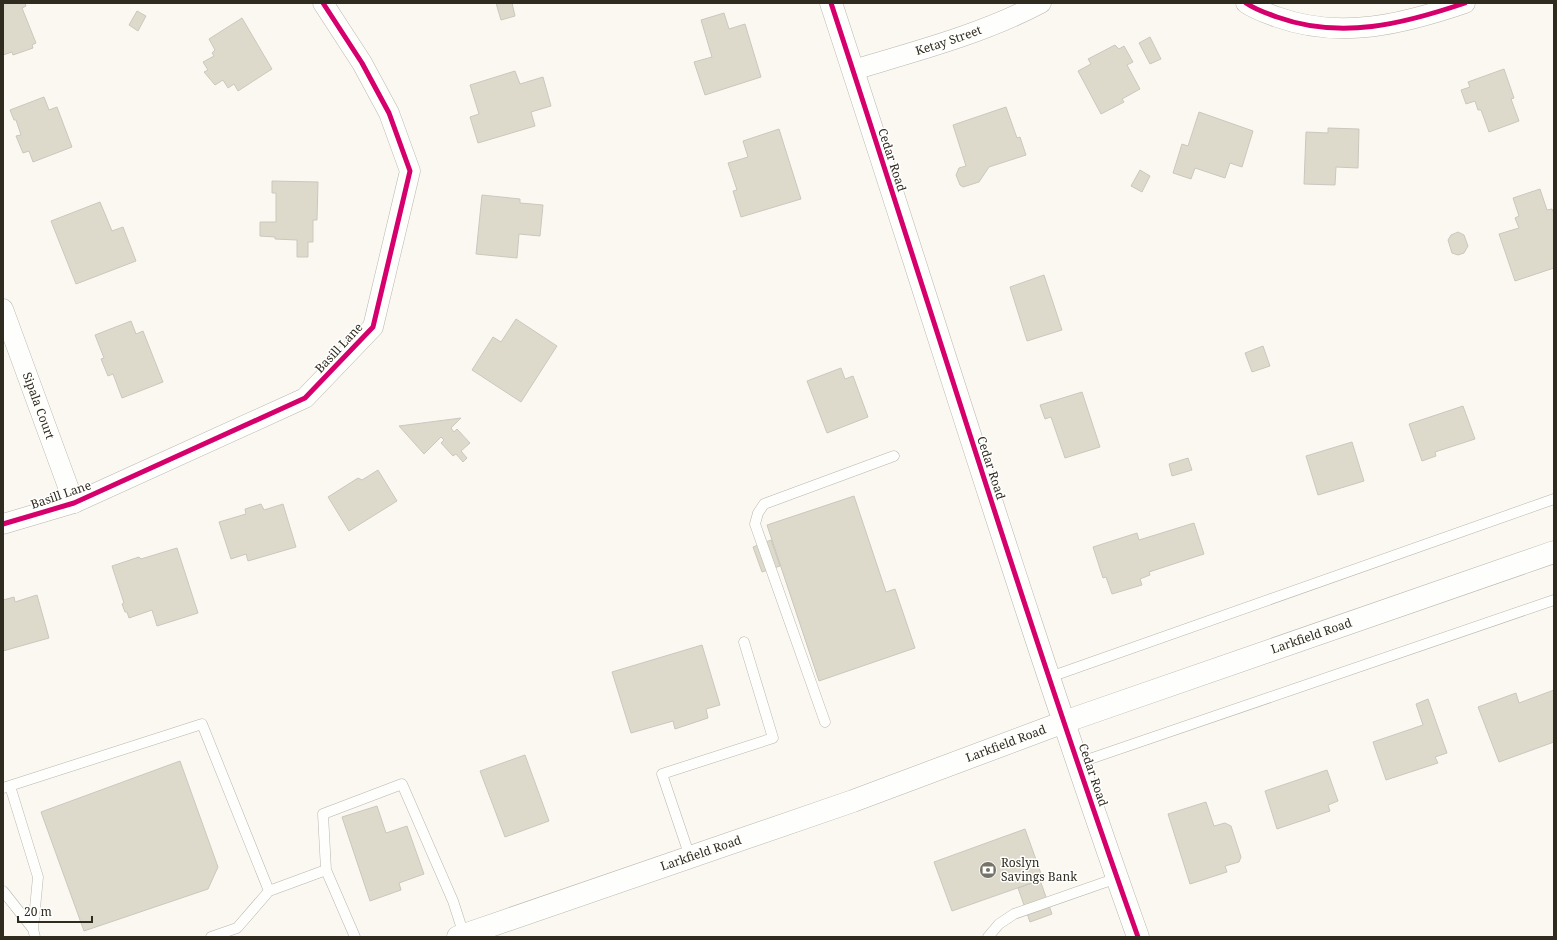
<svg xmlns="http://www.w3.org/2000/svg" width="1557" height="940" viewBox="0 0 1557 940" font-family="'Noto Serif',serif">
<rect width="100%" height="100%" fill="#faf8f1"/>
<path fill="#dedacb" stroke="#cac8be" d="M3,3H25L26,6L22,8L36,43L32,45L33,48L13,55L12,52L3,55Z
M496,3H512L515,16L501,20Z
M137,11L146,16L138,31L129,25Z
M724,13L729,29L745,24L761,77L705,95L694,62L712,57L701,20Z
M242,18L272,69L238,91L234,84L228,88L223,80L215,85L204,72L208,70L203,62L214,56L212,53L215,50L209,39Z
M1150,37L1161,59L1150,64L1139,43Z
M1115,45L1119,49L1124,46L1133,62L1127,65L1140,89L1122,99L1124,102L1101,114L1078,71L1091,64L1088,59Z
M1504,69L1514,98L1511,99L1519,121L1489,132L1481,110H1478L1475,101L1466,104L1461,90L1470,87L1468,82Z
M515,71L520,84L543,77L551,106L531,112L535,126L478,143L470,117L479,114L470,85Z
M44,97L49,110L57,107L72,147L33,162L29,151L23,153L16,136L21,135L16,120H14L10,110Z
M1006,107L1017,138L1020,137L1026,155L989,167L979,182L963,187L960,185L956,175L959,168L966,166L953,125Z
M1199,112L1253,131L1242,167L1230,163L1225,178L1195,168L1191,179L1173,173L1182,144L1188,146Z
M1328,128L1359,129L1358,168L1336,167L1335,185L1304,184L1306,132L1328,133Z
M779,129L801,199L741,217L733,191L737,190L728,163L748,157L743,141Z
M1140,170L1150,176L1142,192L1131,186Z
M272,181L318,182L317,220H313V242H308V257H297V240L275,239V237L260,236V222H276V193H272Z
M1540,189L1547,210L1552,209L1554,214V268L1515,281L1499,234L1519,228L1515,218L1519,216L1513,198Z
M482,195L520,199V203L543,205L540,236L519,234L517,258L476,254Z
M100,202L112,231L123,227L136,261L76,284L51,221Z
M1458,232L1464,235L1468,246L1464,253L1458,255L1452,253L1448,240L1451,235Z
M1044,275L1062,330L1027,341L1010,287Z
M516,319L557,346L521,402L472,370L493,337L501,342Z
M131,321L136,334L143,331L163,382L122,398L113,374L108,376L101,359L104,358L95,335Z
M1263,346L1270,366L1252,372L1245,353Z
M841,368L845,379L853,376L868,417L827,433L807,381Z
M1082,392L1100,447L1065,458L1051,417L1045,419L1040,405Z
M1463,406L1475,439L1435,452L1436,456L1422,461L1409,424Z
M461,418L451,428L454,432L457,429L470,443L461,451L467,458L463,462L456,454L453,456L441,443L444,440L441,437L424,454L399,426Z
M1352,442L1364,481L1318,495L1306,456Z
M1188,458L1192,470L1172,476L1169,464Z
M378,470L397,501L349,531L328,497L358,478L362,480Z
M854,496L886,592L895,589L915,648L819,681L767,525Z
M261,504L264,510L283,504L296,547L248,561L246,554L231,559L219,522L246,514L245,509Z
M1194,523L1204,554L1149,572L1150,575L1140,579L1142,585L1112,594L1106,577L1103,578L1093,547L1137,533L1139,540Z
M771,540L780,566L762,572L753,547Z
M177,548L198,613L157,626L152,610L129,618L127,612H125L122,604L124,603L112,566L139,557L141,559Z
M37,595L49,638L3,651V600L14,597L15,602Z
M702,645L720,705L706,709L708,718L675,729L673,721L631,733L612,672Z
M1554,690V742L1499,762L1478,707L1516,693L1519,703Z
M1428,699L1447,753L1435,757L1438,763L1386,780L1373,742L1423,725L1416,704Z
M525,755L549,821L505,837L480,771Z
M180,761L218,867L208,889L84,931L41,812Z
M1327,770L1338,801L1328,805L1330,811L1277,829L1265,791Z
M1206,802L1214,826L1225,823L1231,826L1241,857L1239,862L1225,866L1227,872L1190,884L1168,814Z
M377,806L386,833L407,826L424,874L399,883L401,890L370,901L342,817Z
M1025,829L1043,879L952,911L934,862Z
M1040,880L1052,914L1030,922L1018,888Z"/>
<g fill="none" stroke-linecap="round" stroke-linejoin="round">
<g stroke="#b9b6ad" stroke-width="11">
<path id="lane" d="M1050,677L1554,499
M825,722L755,524L758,513L764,504L894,456
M1078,763L1554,600
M10,786L38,877L33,929L35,937
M3,788L202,724L269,891
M690,857L662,774L773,738L744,642
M3,891L33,929
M211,937L237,928L269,891L326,870
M355,937L326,870L323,814L402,784L453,901L464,935
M988,937L999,924L1014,914L1117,878"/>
</g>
<g stroke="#b9b6ad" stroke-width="21">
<g id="street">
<path d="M1246,3C1256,10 1266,13 1277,17C1341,40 1403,24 1465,3"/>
<path id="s1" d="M853,70C917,51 982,34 1041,3"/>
<path id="s2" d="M3,309L74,503"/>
<path d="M3,524L74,503L305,398L373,327L410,171L389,113L362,63L323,3"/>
</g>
</g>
<g stroke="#b9b6ad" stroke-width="23">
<g id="secondary">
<path d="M831,3C933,314 1028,628 1138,937"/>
<path id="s3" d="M458,937L853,801L1064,722L1554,552"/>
</g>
</g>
<use href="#lane" stroke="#fefefd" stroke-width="10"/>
<use href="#street" stroke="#fefefd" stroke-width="20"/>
<use href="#secondary" stroke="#fefefd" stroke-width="22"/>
<g stroke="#fff" stroke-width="8">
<path id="cycleway" d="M831,3C933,314 1028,628 1138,937
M1246,3C1256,10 1266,13 1277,17C1341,40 1403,24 1465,3
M3,524L74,503L305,398L373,327L410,171L389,113L362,63L323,3"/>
</g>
<use href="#cycleway" stroke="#d6006c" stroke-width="5"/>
</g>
<defs>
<g id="bank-disc" transform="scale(0.9)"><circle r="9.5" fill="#767368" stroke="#fff"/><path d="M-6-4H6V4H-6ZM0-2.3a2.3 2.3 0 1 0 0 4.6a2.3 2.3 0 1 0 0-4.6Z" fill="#fff"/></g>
</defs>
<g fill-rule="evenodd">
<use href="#bank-disc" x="988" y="870"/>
</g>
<g text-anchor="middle" stroke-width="3" stroke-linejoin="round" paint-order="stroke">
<g font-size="12" fill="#2f2c1f" stroke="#fff">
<text dy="4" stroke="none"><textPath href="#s1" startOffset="100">Ketay Street</textPath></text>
<text transform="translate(892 160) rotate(72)" y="4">Cedar Road</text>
<text transform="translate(339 348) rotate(-47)" y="4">Basill Lane</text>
<text dy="4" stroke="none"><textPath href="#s2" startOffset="103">Sipala Court</textPath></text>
<text transform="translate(991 468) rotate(72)" y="4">Cedar Road</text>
<text transform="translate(61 495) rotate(-19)" y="4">Basill Lane</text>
<text dy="4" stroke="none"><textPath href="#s3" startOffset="905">Larkfield Road</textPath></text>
<text dy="4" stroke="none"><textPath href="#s3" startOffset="581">Larkfield Road</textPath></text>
<text transform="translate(1093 775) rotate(71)" y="4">Cedar Road</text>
<text dy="4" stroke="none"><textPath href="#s3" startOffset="257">Larkfield Road</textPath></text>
</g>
<g font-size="12" fill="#2f2c1f" stroke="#fff" text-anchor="start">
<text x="1001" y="867">Roslyn<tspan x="1001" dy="14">Savings Bank</tspan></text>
</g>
</g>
<rect width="1557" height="940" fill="none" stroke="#2f2c1f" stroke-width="8"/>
<path d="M18 916v6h74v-6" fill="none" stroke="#2f2c1f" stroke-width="2"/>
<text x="24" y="916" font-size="12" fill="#2f2c1f" stroke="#ffffff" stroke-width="3" paint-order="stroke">20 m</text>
</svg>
